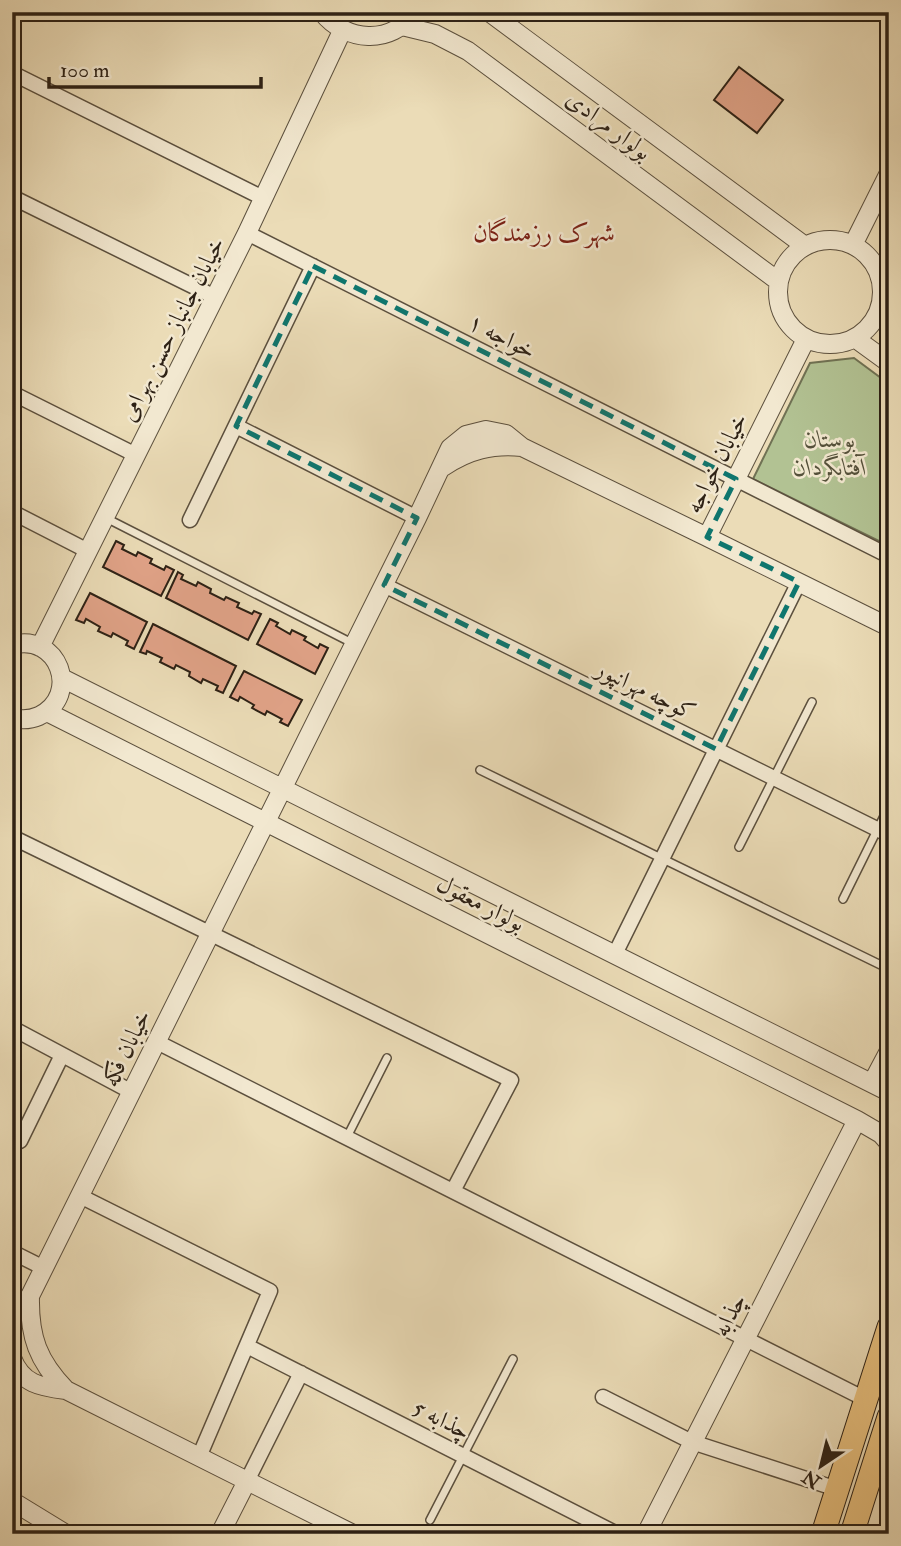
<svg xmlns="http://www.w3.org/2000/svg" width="901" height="1546" viewBox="0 0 901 1546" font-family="'IM FELL Double Pica',Amiri,serif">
<rect width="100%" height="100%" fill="#ebdcb7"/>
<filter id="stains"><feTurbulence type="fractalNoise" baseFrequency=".00286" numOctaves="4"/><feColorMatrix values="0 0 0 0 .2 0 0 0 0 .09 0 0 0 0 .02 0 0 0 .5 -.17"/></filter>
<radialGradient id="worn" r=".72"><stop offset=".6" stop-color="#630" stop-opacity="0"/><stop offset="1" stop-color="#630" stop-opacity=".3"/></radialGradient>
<path fill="#b2c293" stroke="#707254" stroke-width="2" d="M854,358L889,384V546L753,479L810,363Z"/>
<path fill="#e1a388" stroke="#2d2115" stroke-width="2" d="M739,67L783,100L757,133L714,100Z
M116,541L124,545L122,549L136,556L138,552L152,559L150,563L164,570L166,566L174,570L161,596L103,567Z
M178,572L183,575L181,579L196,586L198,582L211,589L210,593L224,600L226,597L239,603L237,607L252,614L254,611L261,614L248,640L166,598Z
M90,593L147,622L134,649L126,645L128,641L113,633L111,637L98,631L100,627L86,619L84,623L76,620Z
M270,619L278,623L276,626L290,634L292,630L306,637L304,640L318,648L320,644L328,648L315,674L257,644Z
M153,624L236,666L223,693L216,690L218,686L203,679L201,683L189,676L190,672L176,665L174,669L160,662L162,658L147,651L146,654L140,652Z
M244,671L302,700L288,726L280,722L282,719L267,711L265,715L252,708L254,705L240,697L238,701L230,697Z"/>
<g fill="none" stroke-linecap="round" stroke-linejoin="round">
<g stroke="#5c503e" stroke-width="10">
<path id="service" d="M106,518L354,644
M480,770L889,969
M739,847L812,702
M843,899L889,806
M347,1137L387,1058
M430,1520L513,1359"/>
</g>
<g stroke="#5c503e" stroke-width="17">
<path id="minor" d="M12,73L263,198
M12,197L215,297
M247,233L889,556
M12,393L136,455
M236,426L417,518
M12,512L88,551
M190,520L313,266
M384,585L889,835
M12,837L511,1080L453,1191
M615,954L799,582
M12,1028L132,1092
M157,1042L865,1399
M20,1141L62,1055
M80,1196L270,1291L199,1457
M12,1252L44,1268
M247,1346L617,1534
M603,1397L692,1442L837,1489
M247,1481L301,1373"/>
</g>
<g stroke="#5c503e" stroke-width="20">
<path id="tertiary" d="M322,12C345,42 392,46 414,12
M489,12L805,246
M402,26L435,34L468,51L778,281
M778 292a52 52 0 1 1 104 0a52 52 0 1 1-104 0Z
M853,245L889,173
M856,339L889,363
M443,467C468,450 492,444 522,447
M707,537L889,627
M12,645C58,632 82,695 39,716C30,720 21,720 12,718
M40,647L247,233L342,31
M62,678L889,1092
M47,712L857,1120L881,1134L889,1143
M872,1083L889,1051
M30,1296C29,1337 38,1361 66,1390
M12,1316L30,1296L417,518L450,448L466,435L486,430L506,434L522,447L707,537L806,339
M12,1358C22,1384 40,1387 66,1390L353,1534
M12,1501L66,1534
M12,1530L19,1534
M220,1534L247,1481
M646,1534L857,1120"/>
</g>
<g stroke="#2d2115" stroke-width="25">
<path id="primary" d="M823,1534L889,1327
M852,1534L889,1417"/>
</g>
<use href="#service" stroke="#f2e8d0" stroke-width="7"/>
<use href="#minor" stroke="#f2e8d0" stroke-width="14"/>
<use href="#tertiary" stroke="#f2e8d0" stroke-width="18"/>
<use href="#primary" stroke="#e6be7c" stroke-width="23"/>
</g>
<path fill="none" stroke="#0f766e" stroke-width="5" stroke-dasharray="14 9" stroke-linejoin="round" d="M313,266L736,479L707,537L799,582L716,749L384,585L417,518L236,426Z"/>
<g text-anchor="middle" stroke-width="5" stroke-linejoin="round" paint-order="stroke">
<g font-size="24" fill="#2d2115" stroke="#f2e8d0">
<text transform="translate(609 125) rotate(37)" y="8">بولوار مرادی</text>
<text transform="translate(172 329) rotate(-63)" y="8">خیابان جانباز حسن بهرامی</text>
<text transform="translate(502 336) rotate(27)" y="8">خواجه ۱</text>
<text transform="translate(716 463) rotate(-63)" y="8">خیابان خواجه</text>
<text transform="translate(646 690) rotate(26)" y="8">کوچه مهرانپور</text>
<text transform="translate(481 903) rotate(27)" y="8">بولوار معقول</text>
<text transform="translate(126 1048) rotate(-64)" y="8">خیابان فکه</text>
<text transform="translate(729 1315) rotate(-63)" y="8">چذابه</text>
<text transform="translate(442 1419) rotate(27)" y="8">چذابه 5</text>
</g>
<g font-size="24" font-style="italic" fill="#55513b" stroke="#f2e8d0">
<text x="830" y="447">بوستان<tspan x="830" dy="28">آفتابگردان</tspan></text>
</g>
<g font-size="26" fill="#7a1f14" stroke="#f2e8d0">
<text x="544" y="241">شهرک رزمندگان</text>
</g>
</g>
<rect width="901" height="1546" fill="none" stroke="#ebdcb7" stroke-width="42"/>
<rect x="14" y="14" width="873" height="1518" fill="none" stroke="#2d2115" stroke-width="3.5"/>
<rect x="21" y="21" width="859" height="1504" fill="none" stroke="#2d2115" stroke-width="2"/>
<g transform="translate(821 1466) rotate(215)" stroke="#f2e8d0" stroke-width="5" paint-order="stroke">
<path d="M0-5L12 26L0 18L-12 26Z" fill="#2d2115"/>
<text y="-10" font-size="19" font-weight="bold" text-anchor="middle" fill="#2d2115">N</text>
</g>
<path d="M49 77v10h212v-10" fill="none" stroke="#2d2115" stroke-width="3.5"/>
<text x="60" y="77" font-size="21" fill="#2d2115" stroke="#f2e8d0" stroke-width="5" paint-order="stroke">100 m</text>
<rect width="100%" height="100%" filter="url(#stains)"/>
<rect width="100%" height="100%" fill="url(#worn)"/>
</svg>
